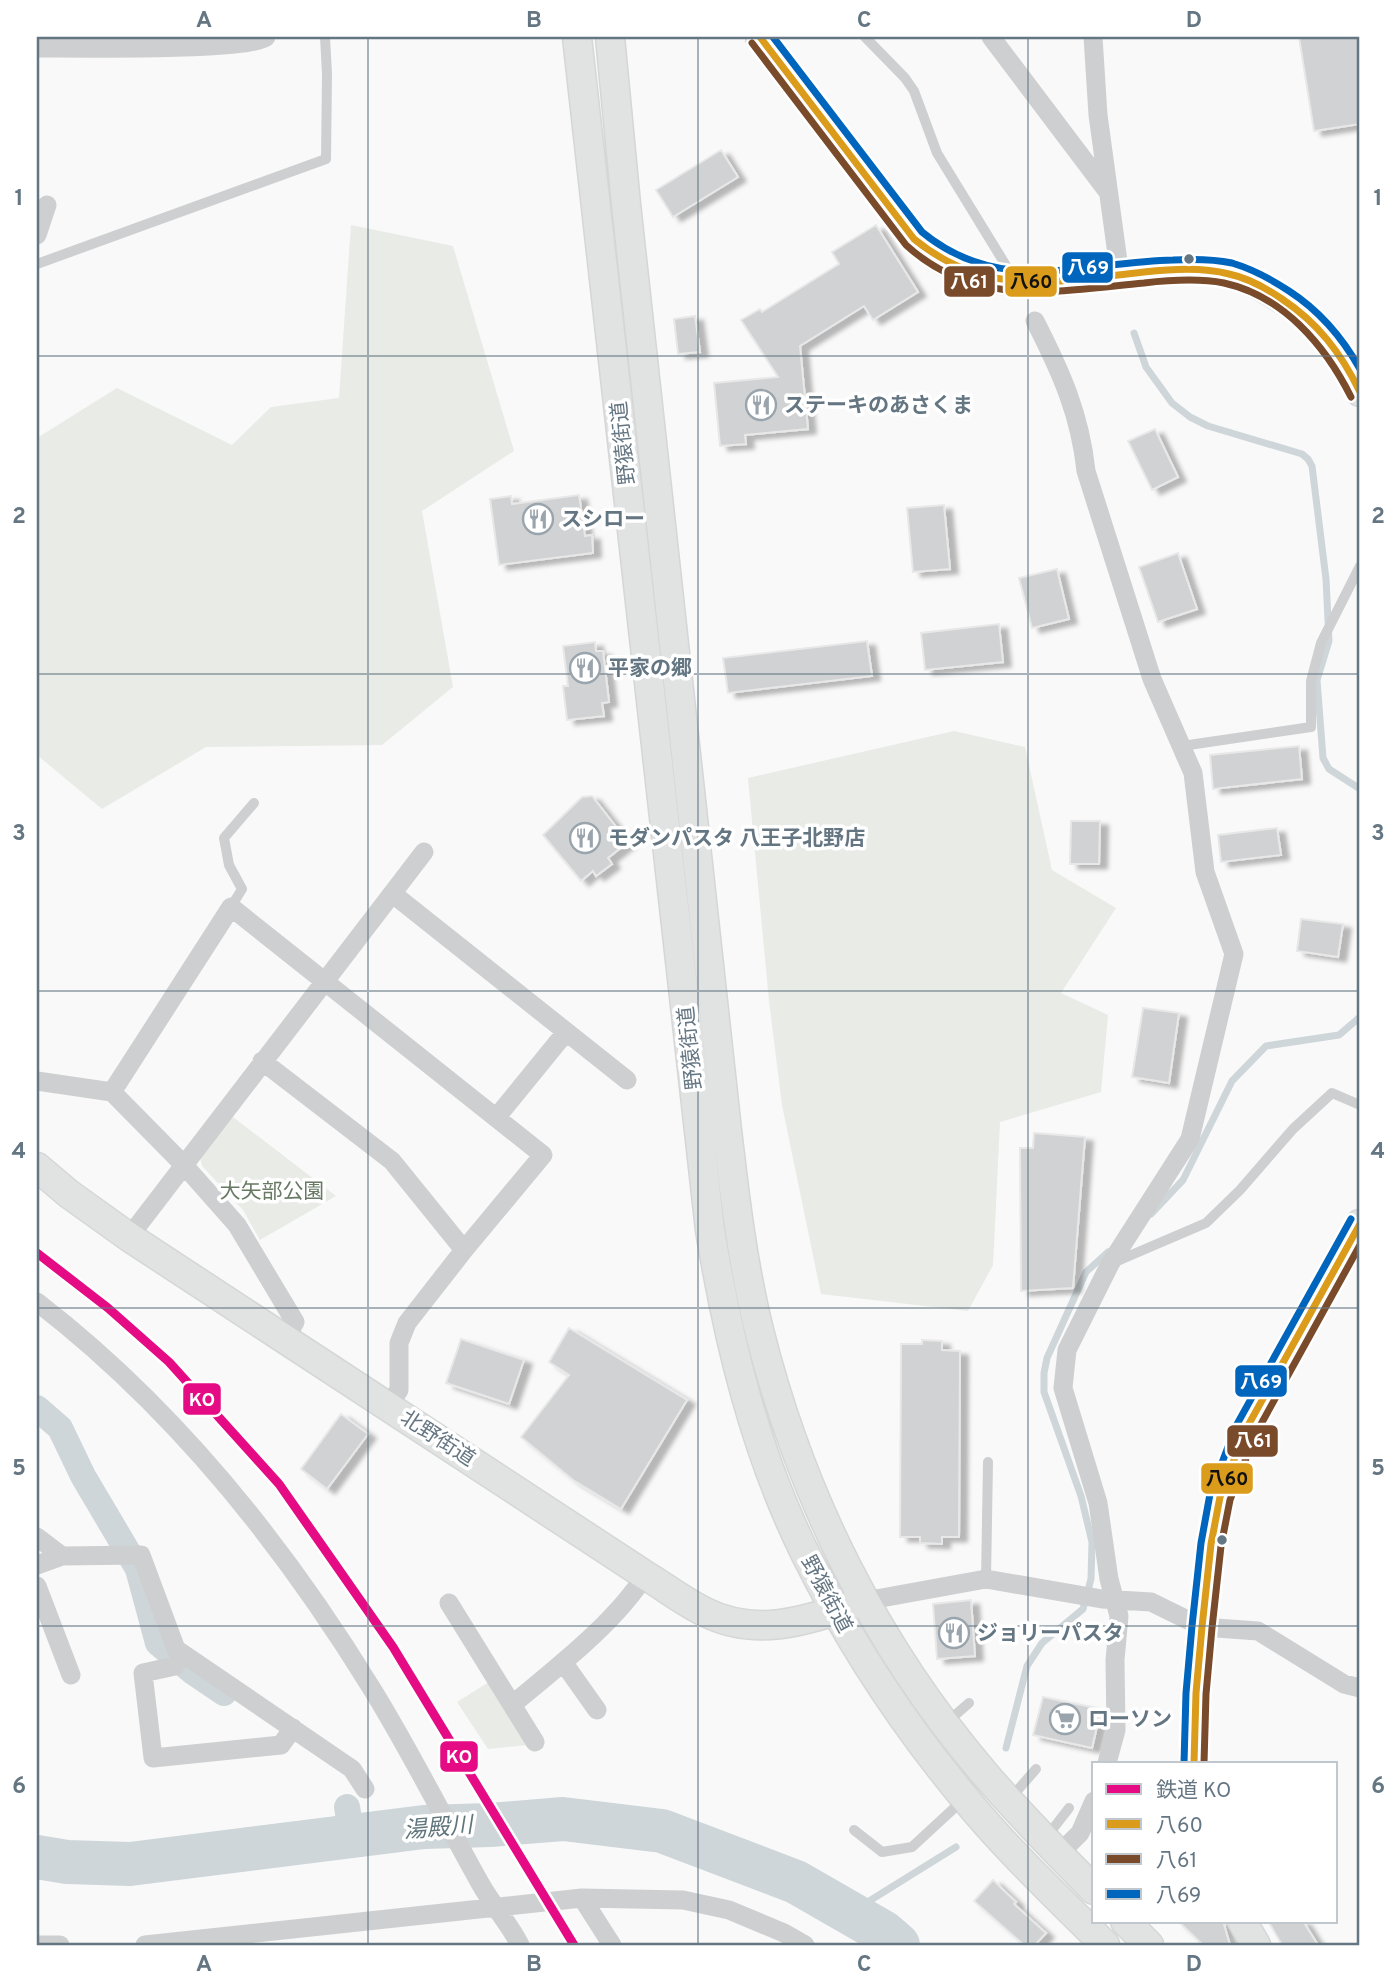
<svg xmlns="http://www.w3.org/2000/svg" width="1397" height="1982" viewBox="0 0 1397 1982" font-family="Overpass,'Noto Sans JP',sans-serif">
<defs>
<filter id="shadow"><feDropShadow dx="8" dy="4.5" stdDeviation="2" flood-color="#0004"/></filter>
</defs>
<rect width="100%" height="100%" fill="#f9f9f9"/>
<path fill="#e8ebe6" d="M351,225L453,246L514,451L422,511L453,687L382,745L206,747L102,809L37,755V438L117,388L232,445L271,407L339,398Z
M954,731L1025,747L1052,870L1116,908L1061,993L1108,1015L1101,1092L1000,1122L993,1265L968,1311L821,1294L782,1105L769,1001L748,778Z
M233,1117L336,1196L260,1240L243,1210L202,1166L200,1156Z
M489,1682L528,1745L488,1749L457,1702Z"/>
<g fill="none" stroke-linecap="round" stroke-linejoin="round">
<path stroke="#ced6d9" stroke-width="7" d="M1134,333L1146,367L1172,403L1190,417L1208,426L1302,454L1308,459L1312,466L1326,579L1329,641L1317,680L1323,758L1329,769L1360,789
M1151,1214L1183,1180L1232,1081L1266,1046L1339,1035L1360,1017
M1006,1748L1027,1666L1042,1643L1083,1609L1091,1579L1092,1542L1081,1496L1044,1392V1373L1047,1358L1086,1272L1108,1252
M850,1913L956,1847"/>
<path stroke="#ced6d9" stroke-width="26" d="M37,1408L60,1428L83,1476L138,1569L158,1643L193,1672L224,1693
M347,1807L352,1837"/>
<path stroke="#ced6d9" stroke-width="44" d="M37,1857L67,1862L130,1864L424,1827L490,1825L563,1819L662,1831L796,1882L883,1932L898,1945"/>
</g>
<path fill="#d0d2d3" stroke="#e8e8e8" stroke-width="2" filter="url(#shadow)" d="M1299,37H1360V124L1314,131Z
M721,150L738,177L673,217L656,190Z
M876,225L918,292L873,320L864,306L800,346L808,429L745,435L746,444L720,446L714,383L778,377L741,320L760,309L762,312L839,264L832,252Z
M695,316L700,352L678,354L674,319Z
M1155,429L1178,477L1152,490L1128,441Z
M579,495L585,536L592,535L593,553L499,565L490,499L511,496L512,504Z
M944,505L950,569L913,572L907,508Z
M1178,553L1197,609L1158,622L1139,567Z
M1057,569L1069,619L1032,628L1019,578Z
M999,624L1003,662L925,670L921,633Z
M867,641L872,676L728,693L723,658Z
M595,642L596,651H603L609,702L602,703L604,716L567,720L563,686H568L563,646Z
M1299,746L1302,779L1213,789L1210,755Z
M592,796L628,842L608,858L612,864L596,876L593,871L581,881L543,835L582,797Z
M1071,821H1100L1099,864H1070Z
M1277,828L1281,855L1221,862L1218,835Z
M1301,919L1343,924L1338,957L1297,951Z
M1143,1008L1179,1013L1169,1083L1132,1077Z
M1034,1133L1085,1137L1073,1288L1021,1291L1020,1148H1033Z
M569,1328L687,1400L621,1509L573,1480L521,1437L569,1375L549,1362Z
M461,1339L524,1360L509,1404L446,1383Z
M922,1340L942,1341V1350L960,1351L959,1537H942V1544L920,1543V1537H900L901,1344H922Z
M341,1414L368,1434L327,1489L301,1469Z
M971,1600L975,1656L937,1659L933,1604Z
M1043,1697L1101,1709L1092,1748L1033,1735Z
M993,1880L1016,1902L1014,1904L1046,1933L1035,1945H1024L974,1901Z
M1178,1921H1223L1230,1945H1203Z
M1268,1921H1303L1318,1945H1282Z"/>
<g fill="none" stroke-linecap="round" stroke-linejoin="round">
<g stroke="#d5d6d7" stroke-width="31">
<path id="secondary" d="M577,37L710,1230C728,1340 755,1452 805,1553C848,1640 901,1721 963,1796C1006,1849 1057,1897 1105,1945
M610,37L626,204L727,1130C735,1199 743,1267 760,1334C801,1496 876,1647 985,1774C1019,1814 1057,1852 1094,1890
M760,37L914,239C933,255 953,269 978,275C1061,297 1140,260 1221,272C1241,275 1262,286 1279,297C1320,322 1340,349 1360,392
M37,1167L69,1194L129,1237L645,1575C665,1587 684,1602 705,1612C755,1637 803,1622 852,1605
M1194,1763L1196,1693L1202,1627L1211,1544L1220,1497L1245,1431L1360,1224
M1125,1921L1149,1945
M1242,1921L1256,1945"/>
</g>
<path stroke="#cecfd0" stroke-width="10" d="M865,37L905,78L914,91L937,153L1013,277
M37,264L326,159L327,74L325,37
M1182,746L1311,727V681L1321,643L1360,566
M231,907L242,889L229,865L224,838L254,803
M1115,1262L1206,1223L1240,1190L1293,1129L1332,1093L1360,1105
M986,1579L988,1462
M946,1723L969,1703
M1009,1800L1036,1769
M854,1830L882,1852L912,1847L964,1799
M1045,1839L1069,1808"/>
<path stroke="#cecfd0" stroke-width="19" d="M991,37L1108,192
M1093,37L1098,115L1120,276
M37,48C70,48 251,51 266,37
M37,235L47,205
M1035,321C1061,372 1080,414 1086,471L1152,679L1193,773L1205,872L1234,954L1190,1139L1110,1264L1067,1350L1063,1388L1098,1503L1109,1579L1119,1616L1115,1660L1116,1730L1107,1763
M393,894L627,1080
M262,1061L392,1161L464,1250
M37,1081L112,1092L183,1164L237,1225L295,1322L285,1340
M112,1092L231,907L543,1155L464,1250L407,1323L399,1343V1390L388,1406
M496,1118L566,1032
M129,1237L424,852
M37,1302C172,1406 283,1544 372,1689C411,1752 444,1819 480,1883C492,1905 509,1923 520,1945
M37,1537L62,1556
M37,1565L62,1556L141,1555L176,1649L352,1769L365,1789
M37,1586L71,1675
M865,1601L986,1579L1102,1599L1151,1602L1202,1627L1258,1631L1344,1684L1360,1688
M449,1603L535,1742
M182,1653L175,1666L143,1673L153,1758L281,1745L293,1728
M563,1662L597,1710
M513,1704C555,1669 617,1621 645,1575
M1059,1854L1080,1833L1094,1801
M582,1898L612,1945
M37,1945H60
M145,1945L582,1898L683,1900L729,1910L784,1933L805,1945"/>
<use href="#secondary" stroke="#e1e2e2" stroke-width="28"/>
<g stroke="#fff" stroke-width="12">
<path id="bus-1" d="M760,37L914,239C987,299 1058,281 1144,272C1172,269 1202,267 1229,274C1248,278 1266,288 1282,299C1318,323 1341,353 1360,392
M1194,1763L1196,1693L1202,1627L1211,1544L1220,1497L1245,1431L1360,1224"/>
</g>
<g stroke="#fff" stroke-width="12">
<path id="bus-2" d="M752,43L906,245C976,309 1058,291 1144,283C1170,280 1198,278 1224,283C1283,296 1325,345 1351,397
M1204,1763L1206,1694L1212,1628L1221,1546L1230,1500L1255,1435L1360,1245"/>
</g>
<g stroke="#fff" stroke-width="12">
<path id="bus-3" d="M773,37L922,232C1001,297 1082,262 1173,260C1192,259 1213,259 1232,263C1252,269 1271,279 1289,291C1320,311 1342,337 1360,369
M1184,1763L1186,1693L1192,1626L1201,1543L1210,1494L1236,1426L1351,1219"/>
</g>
<use href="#bus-1" stroke="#da9c1a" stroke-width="7"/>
<use href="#bus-2" stroke="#7a4b2a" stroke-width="7"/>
<use href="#bus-3" stroke="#0065bd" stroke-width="7"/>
<g stroke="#fff" stroke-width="14">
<path id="rail-1" d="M37,1253L108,1308L169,1362L279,1484L393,1647L574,1945"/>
</g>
<use href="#rail-1" stroke="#e50b84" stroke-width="9"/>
</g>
<path fill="none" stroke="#657683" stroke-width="2" stroke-opacity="0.55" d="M368,37V1945M698,37V1945M1028,37V1945M37,356H1360M37,674H1360M37,991H1360M37,1308H1360M37,1626H1360"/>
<defs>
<g id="restaurant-ring" transform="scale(1.575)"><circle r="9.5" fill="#fff" stroke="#99a4ac" stroke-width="1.5"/><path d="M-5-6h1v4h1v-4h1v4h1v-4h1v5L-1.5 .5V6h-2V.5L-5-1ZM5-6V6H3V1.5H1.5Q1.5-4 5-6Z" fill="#99a4ac"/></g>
<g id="supermarket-ring" transform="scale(1.575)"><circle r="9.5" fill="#fff" stroke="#99a4ac" stroke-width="1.5"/><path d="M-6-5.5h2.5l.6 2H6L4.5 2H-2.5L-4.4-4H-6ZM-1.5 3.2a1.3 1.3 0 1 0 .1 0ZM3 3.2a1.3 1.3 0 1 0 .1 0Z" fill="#99a4ac"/></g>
</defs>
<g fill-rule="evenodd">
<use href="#restaurant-ring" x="761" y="405"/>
<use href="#restaurant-ring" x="538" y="519"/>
<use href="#restaurant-ring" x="585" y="668"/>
<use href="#restaurant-ring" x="585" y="838"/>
<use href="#restaurant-ring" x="954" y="1633"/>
<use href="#supermarket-ring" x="1065" y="1719"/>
</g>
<g fill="#657683" stroke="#fff" stroke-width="2.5">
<circle cx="1189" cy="259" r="6"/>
<circle cx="1222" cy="1540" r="6"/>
</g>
<g text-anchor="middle" stroke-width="7" stroke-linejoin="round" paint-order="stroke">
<g font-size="21" font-weight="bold" fill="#657683" stroke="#fff" text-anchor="start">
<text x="784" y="412">ステーキのあさくま</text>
<text x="561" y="526">スシロー</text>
<text x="608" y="675">平家の郷</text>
<text x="608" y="845">モダンパスタ 八王子北野店</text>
<text x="977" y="1640">ジョリーパスタ</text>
<text x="1088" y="1726">ローソン</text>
</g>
<g font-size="21" fill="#657683" stroke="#fff">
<text transform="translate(623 443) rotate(-96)" y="7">野猿街道</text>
<text transform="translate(690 1048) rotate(-96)" y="7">野猿街道</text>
<text transform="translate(438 1438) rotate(33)" y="7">北野街道</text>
<text transform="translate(827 1594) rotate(62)" y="7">野猿街道</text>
</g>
<g font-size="21" fill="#687a64" stroke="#fff">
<text x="272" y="1198">大矢部公園</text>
</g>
<g font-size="23" font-style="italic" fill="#60757c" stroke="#fff">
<text transform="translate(438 1827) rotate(-5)" y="8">湯殿川</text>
</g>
</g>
<g stroke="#fff" stroke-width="2.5">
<rect x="1061" y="251" width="53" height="33" rx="7" fill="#0065bd"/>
<rect x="1004" y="265" width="54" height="33" rx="7" fill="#da9c1a"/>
<rect x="943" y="265" width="53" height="33" rx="7" fill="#7a4b2a"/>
<rect x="1234" y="1364" width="54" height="34" rx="7" fill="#0065bd"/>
<rect x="182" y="1382" width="40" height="34" rx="7" fill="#e50b84"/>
<rect x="1226" y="1424" width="53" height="34" rx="7" fill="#7a4b2a"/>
<rect x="1200" y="1462" width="54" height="33" rx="7" fill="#da9c1a"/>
<rect x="439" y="1740" width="40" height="33" rx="7" fill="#e50b84"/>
</g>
<g font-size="19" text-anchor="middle" font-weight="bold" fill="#fff">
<text x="1088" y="274">八69</text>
<text x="969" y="288">八61</text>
<text x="1261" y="1388">八69</text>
<text x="202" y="1406">KO</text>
<text x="1253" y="1447">八61</text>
<text x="459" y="1763">KO</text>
</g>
<g font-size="19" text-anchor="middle" font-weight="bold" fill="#111">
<text x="1031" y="288">八60</text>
<text x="1227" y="1485">八60</text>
</g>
<rect width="1397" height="1982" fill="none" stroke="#ffffff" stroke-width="77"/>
<rect x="1092" y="1762" width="245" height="161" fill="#ffffff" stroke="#c1c8cd" stroke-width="2"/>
<rect x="1106" y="1784" width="35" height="10" fill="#e50b84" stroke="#c1c8cd" stroke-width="2"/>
<text x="1156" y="1797" font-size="21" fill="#657683">鉄道 KO</text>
<rect x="1106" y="1819" width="35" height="10" fill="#da9c1a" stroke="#c1c8cd" stroke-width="2"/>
<text x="1156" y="1832" font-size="21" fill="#657683">八60</text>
<rect x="1106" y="1854" width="35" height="10" fill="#7a4b2a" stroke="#c1c8cd" stroke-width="2"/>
<text x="1156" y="1867" font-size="21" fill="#657683">八61</text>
<rect x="1106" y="1889" width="35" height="10" fill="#0065bd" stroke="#c1c8cd" stroke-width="2"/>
<text x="1156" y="1902" font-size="21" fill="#657683">八69</text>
<rect x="38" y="38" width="1320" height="1906" fill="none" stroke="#657683" stroke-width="2.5"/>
<g font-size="23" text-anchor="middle" font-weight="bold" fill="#657683">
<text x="204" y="27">A</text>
<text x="534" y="27">B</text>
<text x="864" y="27">C</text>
<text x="1194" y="27">D</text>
<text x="19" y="205">1</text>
<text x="1378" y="205">1</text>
<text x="19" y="523">2</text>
<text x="1378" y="523">2</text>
<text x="19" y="840">3</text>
<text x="1378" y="840">3</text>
<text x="19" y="1158">4</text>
<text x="1378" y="1158">4</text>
<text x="19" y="1475">5</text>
<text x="1378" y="1475">5</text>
<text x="19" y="1793">6</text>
<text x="1378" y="1793">6</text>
<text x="204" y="1971">A</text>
<text x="534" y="1971">B</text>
<text x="864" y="1971">C</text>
<text x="1194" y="1971">D</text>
</g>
</svg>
